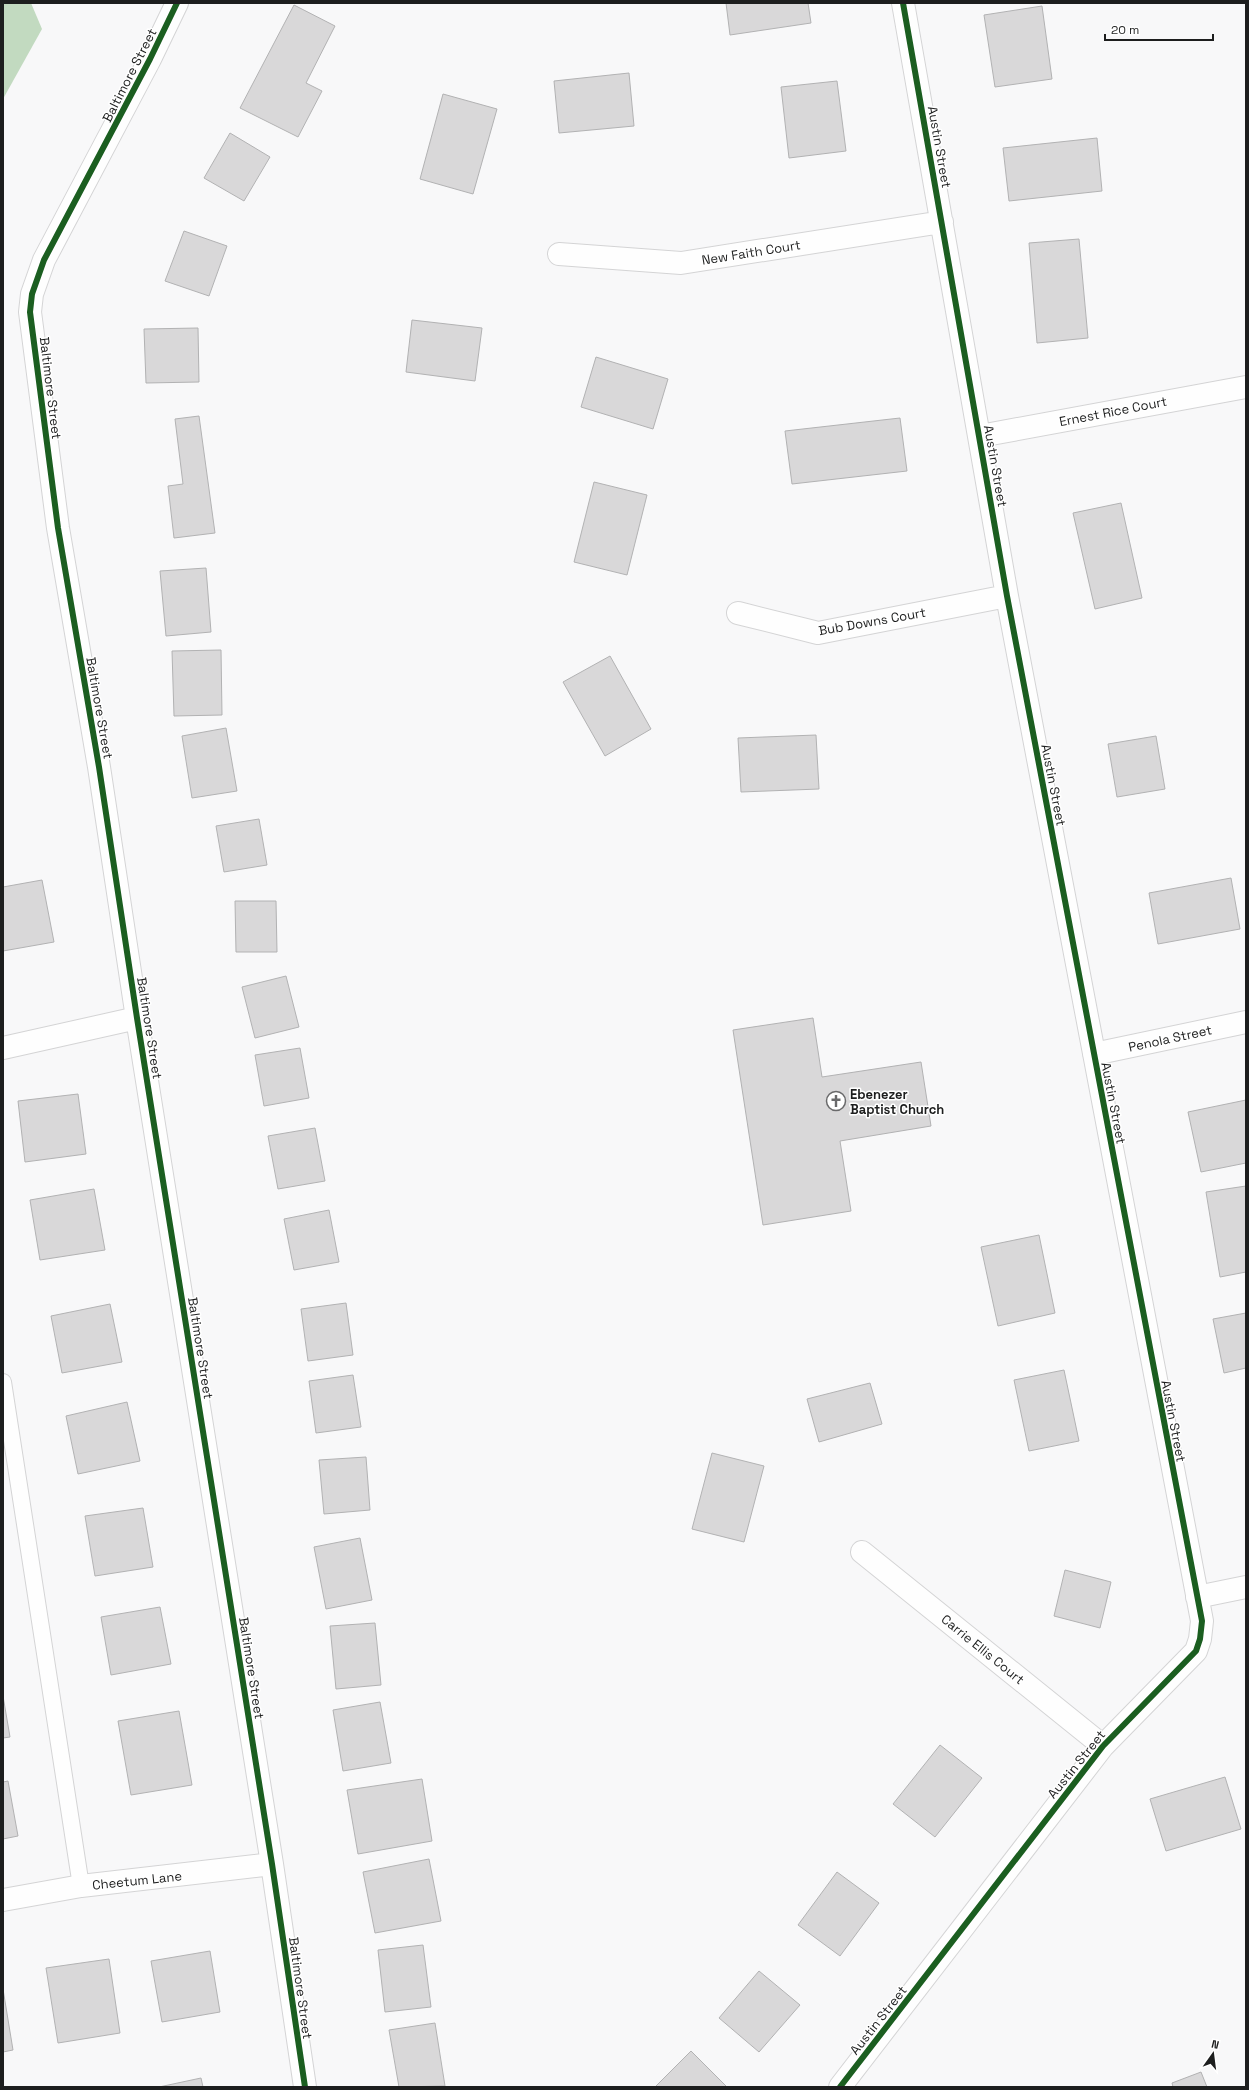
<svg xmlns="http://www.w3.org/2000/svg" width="1249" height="2090" viewBox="0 0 1249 2090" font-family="'Space Grotesk',sans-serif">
<rect width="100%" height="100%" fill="#f8f8f9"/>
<path fill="#c2dac0" d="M3,3H31L42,29L3,99Z"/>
<path fill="#d9d8d9" stroke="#b2b2b3" d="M726,3H808L811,23L730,35Z
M294,5L335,26L306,83L322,91L298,137L240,108Z
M1042,6L1052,79L995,87L984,15Z
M629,73L634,126L559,133L554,81Z
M837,81L846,151L789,158L781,87Z
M443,94L497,109L473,194L420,179Z
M230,133L270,157L244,201L204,178Z
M1097,138L1102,191L1009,201L1003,148Z
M184,231L227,246L209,296L165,281Z
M1079,239L1088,338L1037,343L1029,243Z
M412,320L482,328L475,381L406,372Z
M198,328L199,382L146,383L144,329Z
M596,357L668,379L653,429L581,407Z
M199,416L215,533L174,538L168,486L183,484L175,419Z
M900,418L907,471L792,484L785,431Z
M594,482L647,495L627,575L574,562Z
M1121,503L1142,598L1095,609L1073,513Z
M206,568L211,632L166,636L160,571Z
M221,650L222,715L174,716L172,651Z
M610,656L651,729L605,756L563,682Z
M226,728L237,791L192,798L182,736Z
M816,735L819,789L741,792L738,738Z
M1156,736L1165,789L1117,797L1108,744Z
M259,819L267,865L224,872L216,826Z
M1231,878L1240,929L1158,944L1149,893Z
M42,880L54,942L3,951V887Z
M235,901H276L277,952H236Z
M286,976L299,1027L255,1038L242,987Z
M813,1018L822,1077L921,1062L931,1126L840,1141L851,1211L763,1225L733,1030Z
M300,1048L309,1098L264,1106L255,1055Z
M78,1094L86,1154L25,1162L18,1101Z
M1246,1100V1163L1201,1172L1188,1112Z
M315,1128L325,1181L278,1189L268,1136Z
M1246,1186V1272L1220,1277L1206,1192Z
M94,1189L105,1250L40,1260L30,1200Z
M329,1210L339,1262L294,1270L284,1219Z
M1039,1235L1055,1313L998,1326L981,1247Z
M346,1303L353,1355L308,1361L301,1309Z
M110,1304L122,1362L62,1373L51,1316Z
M1246,1313V1368L1224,1373L1213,1319Z
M1064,1370L1079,1441L1029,1451L1014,1380Z
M353,1375L361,1427L316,1433L309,1381Z
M870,1383L882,1424L819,1442L807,1399Z
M127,1402L140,1461L78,1474L66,1416Z
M712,1453L764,1466L744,1542L692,1529Z
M366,1457L370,1510L324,1514L319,1460Z
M143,1508L153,1567L95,1576L85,1516Z
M360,1538L372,1600L326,1609L314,1547Z
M1065,1570L1111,1582L1100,1628L1054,1616Z
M160,1607L171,1664L111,1675L101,1617Z
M375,1623L381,1685L336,1689L330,1626Z
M3,1696L10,1737L3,1738Z
M380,1702L391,1763L343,1771L333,1710Z
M179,1711L192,1785L131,1795L118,1721Z
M940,1745L982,1778L935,1837L893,1804Z
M1225,1777L1241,1829L1166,1851L1150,1799Z
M422,1779L432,1841L358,1854L347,1790Z
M8,1781L18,1836L3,1839V1782Z
M429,1859L441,1921L375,1933L363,1872Z
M837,1872L879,1903L840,1956L798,1925Z
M423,1945L431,2007L385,2012L378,1950Z
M210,1951L220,2012L162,2022L151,1961Z
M109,1959L120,2033L58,2043L46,1968Z
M759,1971L800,2005L759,2052L719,2018Z
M3,1989L13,2050L3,2052Z
M435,2023L445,2086L399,2087L389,2030Z
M691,2051L727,2087H655Z
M1201,2072L1207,2087H1173L1172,2083Z
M201,2078L203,2087H159Z"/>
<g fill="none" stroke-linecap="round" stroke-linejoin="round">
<g stroke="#d4d4d5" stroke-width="18">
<path id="service" d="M3,1382L81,1886"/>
</g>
<g stroke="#d4d4d5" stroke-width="24">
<path id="minor" d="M177,3L150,59L44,260L32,294L30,312L58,528L99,767L137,1018L272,1864L305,2087
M559,254L681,263L942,222
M980,436L1246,387
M738,613L818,633L1007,596
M3,1048L137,1018
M1094,1054L1246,1022
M862,1552L1103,1746
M1197,1597L1246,1587
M3,1900L81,1886L272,1864
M840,2087L1103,1746L1196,1651L1200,1639L1202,1621L1007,596L903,3"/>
</g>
<use href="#service" stroke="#fefefe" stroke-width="16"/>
<use href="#minor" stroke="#fefefe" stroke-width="22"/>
<g stroke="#fff" stroke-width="8">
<path id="cycleway" d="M177,3L150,59L44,260L32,294L30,312L58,528L99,767L137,1018L272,1864L305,2087
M840,2087L1103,1746L1196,1651L1200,1639L1202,1621L1007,596L903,3"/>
</g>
<use href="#cycleway" stroke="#1b5e20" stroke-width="6"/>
</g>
<defs>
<g id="church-ring" transform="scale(1)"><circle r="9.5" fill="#fff" stroke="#6a6a6b" stroke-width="1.5"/><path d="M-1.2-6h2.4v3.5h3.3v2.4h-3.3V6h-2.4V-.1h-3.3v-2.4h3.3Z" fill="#6a6a6b"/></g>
</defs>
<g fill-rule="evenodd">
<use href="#church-ring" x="836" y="1101"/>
</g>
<g text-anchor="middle" stroke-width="3" stroke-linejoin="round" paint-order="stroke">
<g font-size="13" fill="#1d1e1e" stroke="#fff">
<text transform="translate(129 75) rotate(-63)" y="5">Baltimore Street</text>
<text transform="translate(940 147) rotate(80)" y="5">Austin Street</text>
<text transform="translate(751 252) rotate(-9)" y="5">New Faith Court</text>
<text transform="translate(51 388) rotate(83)" y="5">Baltimore Street</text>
<text transform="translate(1113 411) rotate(-11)" y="5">Ernest Rice Court</text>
<text transform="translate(996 466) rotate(80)" y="5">Austin Street</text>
<text transform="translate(872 621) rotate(-10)" y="5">Bub Downs Court</text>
<text transform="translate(100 708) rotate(80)" y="5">Baltimore Street</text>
<text transform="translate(1054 785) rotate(79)" y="5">Austin Street</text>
<text transform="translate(150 1028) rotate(81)" y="5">Baltimore Street</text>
<text transform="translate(1170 1038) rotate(-12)" y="5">Penola Street</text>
<text transform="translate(1114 1103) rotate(79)" y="5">Austin Street</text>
<text transform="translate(201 1348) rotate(81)" y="5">Baltimore Street</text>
<text transform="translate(1174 1421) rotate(79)" y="5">Austin Street</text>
<text transform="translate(983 1649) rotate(39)" y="5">Carrie Ellis Court</text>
<text transform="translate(252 1668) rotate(81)" y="5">Baltimore Street</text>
<text transform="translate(1076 1764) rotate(-51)" y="5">Austin Street</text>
<text transform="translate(137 1880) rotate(-6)" y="5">Cheetum Lane</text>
<text transform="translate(301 1988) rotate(82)" y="5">Baltimore Street</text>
<text transform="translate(878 2020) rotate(-52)" y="5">Austin Street</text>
</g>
<g font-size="13" font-weight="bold" fill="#1d1e1e" stroke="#fff" text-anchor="start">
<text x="850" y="1099">Ebenezer<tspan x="850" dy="15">Baptist Church</tspan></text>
</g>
</g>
<rect width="1249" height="2090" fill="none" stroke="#1d1e1e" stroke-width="8"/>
<g transform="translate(1213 2054) rotate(14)" stroke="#ffffff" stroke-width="3" paint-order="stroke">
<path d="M0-3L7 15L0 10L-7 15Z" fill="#1d1e1e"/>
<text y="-6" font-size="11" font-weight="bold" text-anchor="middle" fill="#1d1e1e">N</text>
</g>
<path d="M1105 34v6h108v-6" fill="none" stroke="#1d1e1e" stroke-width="2"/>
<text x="1111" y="34" font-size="12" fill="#1d1e1e" stroke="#ffffff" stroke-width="3" paint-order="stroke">20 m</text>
</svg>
